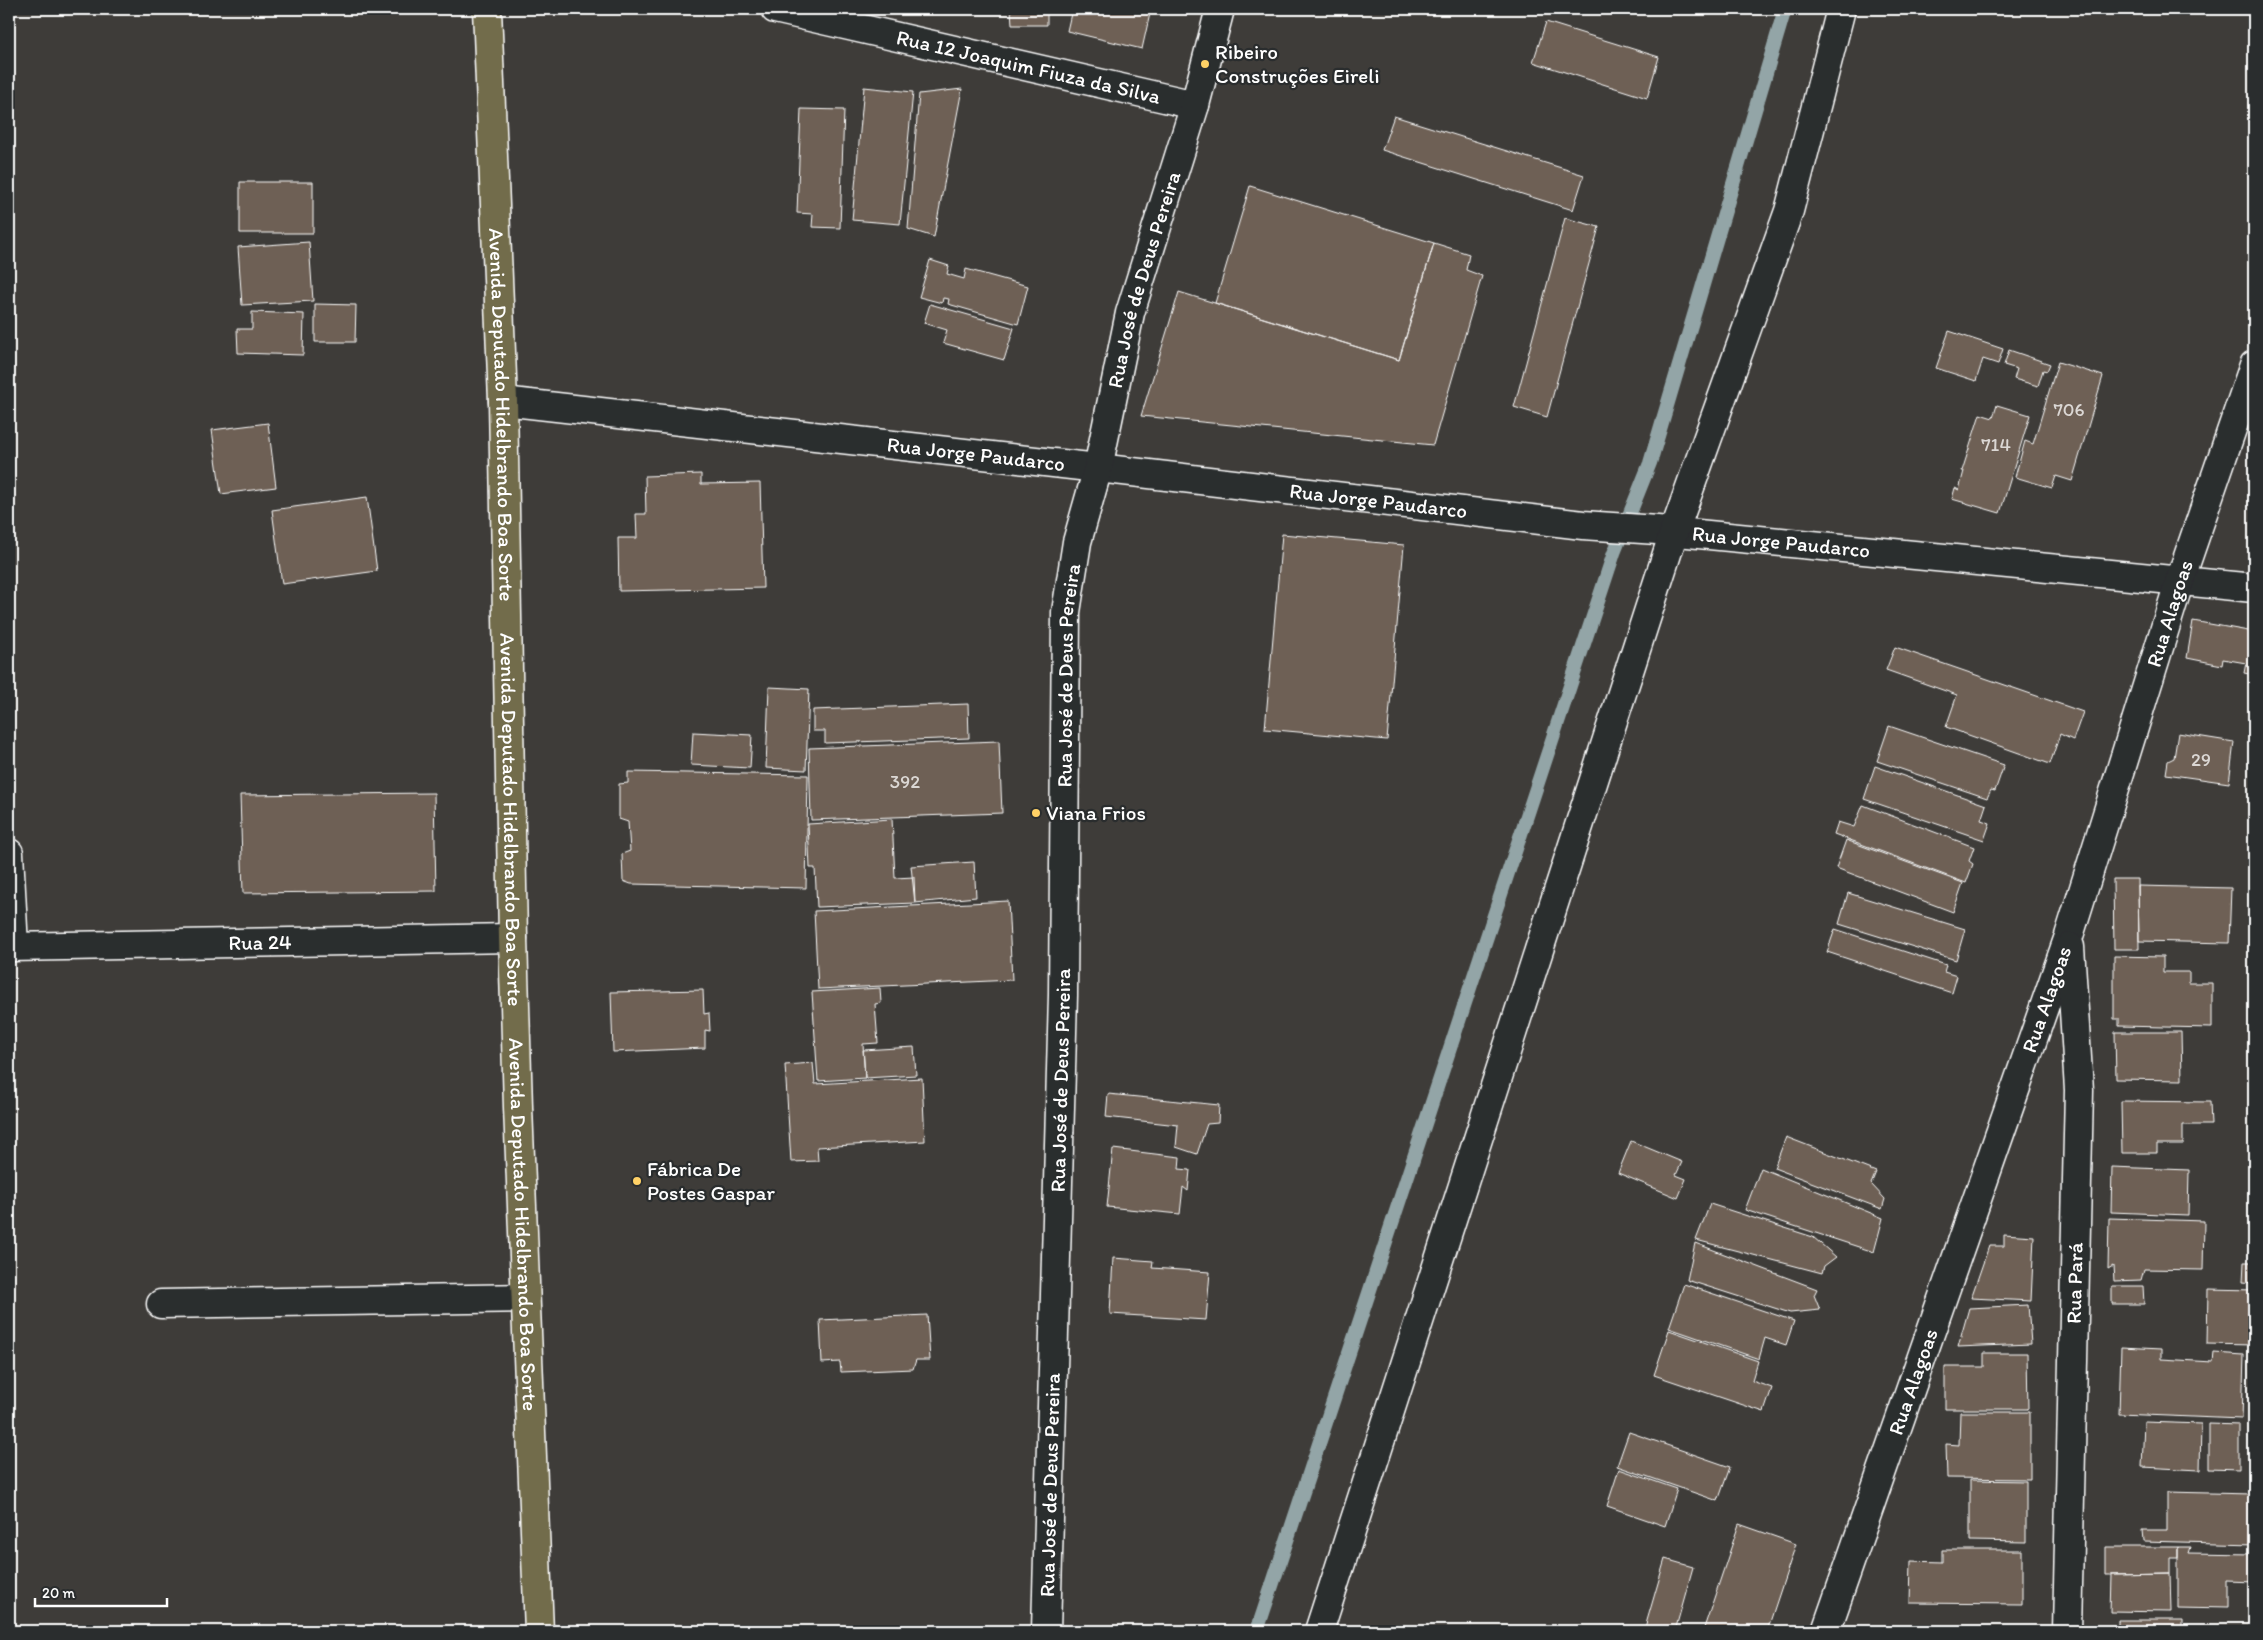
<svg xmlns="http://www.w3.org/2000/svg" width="2263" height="1640" viewBox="0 0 2263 1640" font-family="Itim,sans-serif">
<rect width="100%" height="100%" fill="#3e3c39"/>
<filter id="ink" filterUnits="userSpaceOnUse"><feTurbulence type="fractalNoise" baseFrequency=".02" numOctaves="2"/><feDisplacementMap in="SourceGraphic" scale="10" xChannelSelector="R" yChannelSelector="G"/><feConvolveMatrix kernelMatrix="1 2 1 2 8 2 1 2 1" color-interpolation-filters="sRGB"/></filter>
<g filter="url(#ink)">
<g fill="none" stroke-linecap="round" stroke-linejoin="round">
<path stroke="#93a5a7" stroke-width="14" d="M1257,1631L1614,553L1650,463L1785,9"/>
</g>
<path fill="#6e6054" stroke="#fff" d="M1011,9H1047V25H1012Z
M1072,9H1151L1142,49L1067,31Z
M1546,22L1659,57L1647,98L1533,62Z
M864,87L913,92L900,224L852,220Z
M962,89L934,237L908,229L919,94Z
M801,109L844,110L840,228L812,227L813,214L797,213Z
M1394,116L1584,175L1573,210L1382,150Z
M240,182H313V233H240Z
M1250,186L1434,243L1399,360L1215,303Z
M1565,218L1599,227L1547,417L1514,407Z
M309,242L313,301L242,305L238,247Z
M1434,243L1469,254L1466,270L1482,276L1433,445L1141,416L1179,292L1399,360Z
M930,260L949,266L947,274L964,279L966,269L1028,286L1018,324L948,304L949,299L943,298L942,303L919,297Z
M315,304L356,305L355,342H315Z
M930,304L1014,328L1004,360L943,343L947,330L924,323Z
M252,312L304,314L303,355L238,353L237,329H252Z
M1949,331L2003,349L1998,364L1983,359L1976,381L1936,368Z
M2009,350L2050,364L2047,371L2043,370L2038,386L2014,379L2017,369L2004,365Z
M2058,362L2103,376L2072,481L2056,476L2052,488L2015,477L2025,441L2033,444Z
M1997,405L2030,415L2000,513L1952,499L1955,488L1959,490L1964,471H1962L1980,414L1993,418Z
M268,423L276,487L221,494L212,430Z
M701,474V484L760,483L763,588L619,591L618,538H637L636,514H646L645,476Z
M367,497L377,571L282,584L272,510Z
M1282,534L1404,545L1387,740L1265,729Z
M2193,621L2254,632V675L2244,673L2246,663L2223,659L2222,665L2187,658Z
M1895,647L2083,712L2073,740L2060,734L2050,764L1946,727L1957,695L1886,670Z
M769,687L809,689L806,770L766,768Z
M968,704L969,738L825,743V731H813V710Z
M1889,726L2004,765L1995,791L1991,790L1987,798L1877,761Z
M693,732L752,735L750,768L691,765Z
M2178,733L2234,742L2229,783L2166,774L2168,761L2174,758Z
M999,741L1002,813L811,820L809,748Z
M1875,766L1986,805L1981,820L1990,823L1984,840L1864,799Z
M628,772L808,775L806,888L631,884L623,881L622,854L630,851L628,822L619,819V784L628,783Z
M434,793L436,891L243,893L240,795Z
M1863,805L1974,847L1969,861L1973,864L1966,883L1834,834L1838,822L1854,827Z
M892,819L895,878L914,877L915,903L817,907L815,868H810L808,824Z
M1846,840L1963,883L1953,912L1836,868Z
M974,862L976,897L915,903L911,866Z
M2113,879H2138L2139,949H2114Z
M2138,886L2231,888L2229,943L2139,941Z
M1848,893L1965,929L1956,960L1839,924Z
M1008,901L1012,980L818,989L814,911Z
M1835,929L1946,965L1944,972L1957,976L1952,993L1827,952Z
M2114,956L2163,957V972H2189V983H2212V1028L2119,1026V1019H2114Z
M880,988L881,1003L875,1004L878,1043L863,1044L865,1078L818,1081L812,992Z
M703,990L704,1014L709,1013L710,1031L705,1030V1048L613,1052L611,992Z
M2115,1032H2181L2182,1080L2116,1079Z
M914,1047L916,1075L865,1078L863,1050Z
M813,1063L815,1084L922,1078L925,1141L817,1147L818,1161L791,1162L785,1065Z
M1108,1094L1219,1105L1218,1123L1207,1124L1197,1154L1176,1147L1178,1125L1106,1117Z
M2121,1101L2210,1102L2211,1125H2183V1144H2157V1153H2122Z
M1786,1137L1876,1172L1871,1184L1885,1199L1882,1209L1774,1168Z
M1631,1141L1682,1162L1676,1175L1686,1179L1678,1198L1618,1173Z
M1113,1149L1180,1157L1179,1169L1190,1170L1188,1191L1183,1187L1180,1214L1107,1207Z
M2112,1167L2189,1170L2188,1215L2111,1212Z
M1761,1168L1883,1218L1874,1252L1745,1210Z
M1710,1204L1813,1237L1836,1257L1824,1266L1822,1273L1696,1240Z
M2109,1218L2204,1221L2203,1270L2144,1269L2141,1280L2114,1281L2113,1266L2108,1269Z
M2004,1234L2034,1236L2031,1301L1971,1298L1989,1246H2004Z
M1695,1243L1817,1289L1814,1295L1820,1310L1790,1313L1687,1280Z
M1113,1258L1153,1261L1152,1268L1210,1272L1206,1320L1110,1314Z
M2244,1262H2254V1283L2243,1282Z
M1684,1284L1794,1321L1786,1345L1765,1338L1759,1359L1669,1328Z
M2112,1286H2143L2144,1304H2112Z
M2208,1289L2254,1290V1345L2207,1344Z
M2028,1305L2031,1344L1958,1347L1969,1308Z
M927,1315L930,1360H916L913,1369L841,1372L840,1362L822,1363L820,1320Z
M1669,1330L1758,1361L1752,1381L1772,1388L1764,1412L1654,1375Z
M2121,1347L2161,1349V1359L2213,1362L2214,1353L2244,1355L2242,1419L2119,1414Z
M1984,1353H2027L2028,1409H1945V1367H1984Z
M1960,1412H2030V1479L1947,1478L1946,1444L1959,1445Z
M2144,1422L2201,1424L2200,1470L2142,1467Z
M2209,1424L2239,1425V1469L2209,1468Z
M1629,1432L1730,1467L1718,1501L1617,1466Z
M1619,1469L1677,1489L1665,1526L1607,1506Z
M1970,1480L2026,1481V1542L1970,1541Z
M2252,1485H2254V1544L2143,1541L2142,1530H2167V1492L2251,1494Z
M1739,1524L1796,1544L1767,1631H1703Z
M2106,1547H2178V1558H2170V1574L2106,1575Z
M2178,1547H2191L2189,1553L2254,1554V1581L2227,1580V1609L2178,1608Z
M1942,1550H2022V1604L1910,1603L1911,1561L1942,1562Z
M1665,1559L1693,1567L1675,1631H1644Z
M2170,1574L2171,1612L2110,1611L2111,1575Z
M2118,1620H2181V1631H2118Z"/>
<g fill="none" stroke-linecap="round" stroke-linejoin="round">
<g stroke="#fff" stroke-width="31">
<g id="minor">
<path id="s1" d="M775,9L1195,105"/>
<path id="s2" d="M503,401L1098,468L1583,525L1657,530L2254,588"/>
<path d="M9,853L14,947"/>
<path id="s3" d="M9,947L513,938"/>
<path d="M161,1304L525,1298"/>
<path id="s4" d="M1046,1631L1063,995L1066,612L1077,542L1098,468L1130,313L1195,105L1220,9"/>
<path d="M1319,1631L1674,532L1789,211L1841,9"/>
<path id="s5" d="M1826,1631L2069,936L2180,580L2254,365"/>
<path id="s6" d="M2067,1631L2079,1090L2070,947"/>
</g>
</g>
<g stroke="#fff" stroke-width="31">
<g id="major">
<path id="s7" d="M487,9L503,401L513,938L518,1107L539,1631"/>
</g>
</g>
<use href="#minor" stroke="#2a2d2e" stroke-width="28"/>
<use href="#major" stroke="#726c4b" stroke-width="28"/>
</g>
</g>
<g fill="#ffd166" stroke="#2a2d2e" stroke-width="2">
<circle cx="1205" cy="64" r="5"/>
<circle cx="1036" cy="813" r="5"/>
<circle cx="637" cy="1181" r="5"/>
</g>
<g text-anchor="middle" stroke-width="4.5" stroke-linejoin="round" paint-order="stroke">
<g font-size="19" fill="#dbd7d4">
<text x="2069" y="416">706</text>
<text x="1996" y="451">714</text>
<text x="2201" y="766">29</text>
<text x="905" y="788">392</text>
</g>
<g font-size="21" fill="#fff" stroke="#2a2d2e" text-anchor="start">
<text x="1215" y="59">Ribeiro<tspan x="1215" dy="24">Construções Eireli</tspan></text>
<text x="1046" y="820">Viana Frios</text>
<text x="647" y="1176">Fábrica De<tspan x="647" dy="24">Postes Gaspar</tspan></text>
</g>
<g font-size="21" fill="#fff" stroke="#2a2d2e">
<text dy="7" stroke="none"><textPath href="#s1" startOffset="260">Rua 12 Joaquim Fiuza da Silva</textPath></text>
<text dy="7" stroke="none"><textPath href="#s4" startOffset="1361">Rua José de Deus Pereira</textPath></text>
<text dy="7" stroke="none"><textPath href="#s7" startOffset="406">Avenida Deputado Hidelbrando Boa Sorte</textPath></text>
<text dy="7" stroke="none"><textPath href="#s2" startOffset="476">Rua Jorge Paudarco</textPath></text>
<text dy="7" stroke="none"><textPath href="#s2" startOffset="881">Rua Jorge Paudarco</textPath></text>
<text dy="7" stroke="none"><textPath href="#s2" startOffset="1286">Rua Jorge Paudarco</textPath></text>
<text dy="7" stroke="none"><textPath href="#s5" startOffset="1074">Rua Alagoas</textPath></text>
<text dy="7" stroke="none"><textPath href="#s4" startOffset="956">Rua José de Deus Pereira</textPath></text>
<text dy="7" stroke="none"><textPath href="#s7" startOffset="811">Avenida Deputado Hidelbrando Boa Sorte</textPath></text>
<text dy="7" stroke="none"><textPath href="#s3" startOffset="251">Rua 24</textPath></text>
<text dy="7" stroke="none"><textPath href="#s5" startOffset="669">Rua Alagoas</textPath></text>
<text dy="7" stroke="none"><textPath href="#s4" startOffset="551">Rua José de Deus Pereira</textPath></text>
<text dy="7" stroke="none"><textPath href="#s7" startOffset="1216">Avenida Deputado Hidelbrando Boa Sorte</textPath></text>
<text dy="7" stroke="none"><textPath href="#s6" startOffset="348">Rua Pará</textPath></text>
<text dy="7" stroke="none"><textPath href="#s5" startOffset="264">Rua Alagoas</textPath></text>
<text dy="7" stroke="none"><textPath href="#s4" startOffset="146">Rua José de Deus Pereira</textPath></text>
</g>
</g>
<rect width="2263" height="1640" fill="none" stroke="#2a2d2e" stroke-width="30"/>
<rect x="15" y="15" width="2233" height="1610" fill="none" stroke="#fff" stroke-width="2" filter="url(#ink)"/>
<path d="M35 1598v8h132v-8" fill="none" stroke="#ffffff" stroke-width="2.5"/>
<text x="42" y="1598" font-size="15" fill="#ffffff" stroke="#2a2d2e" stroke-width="4" paint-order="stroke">20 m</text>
</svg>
